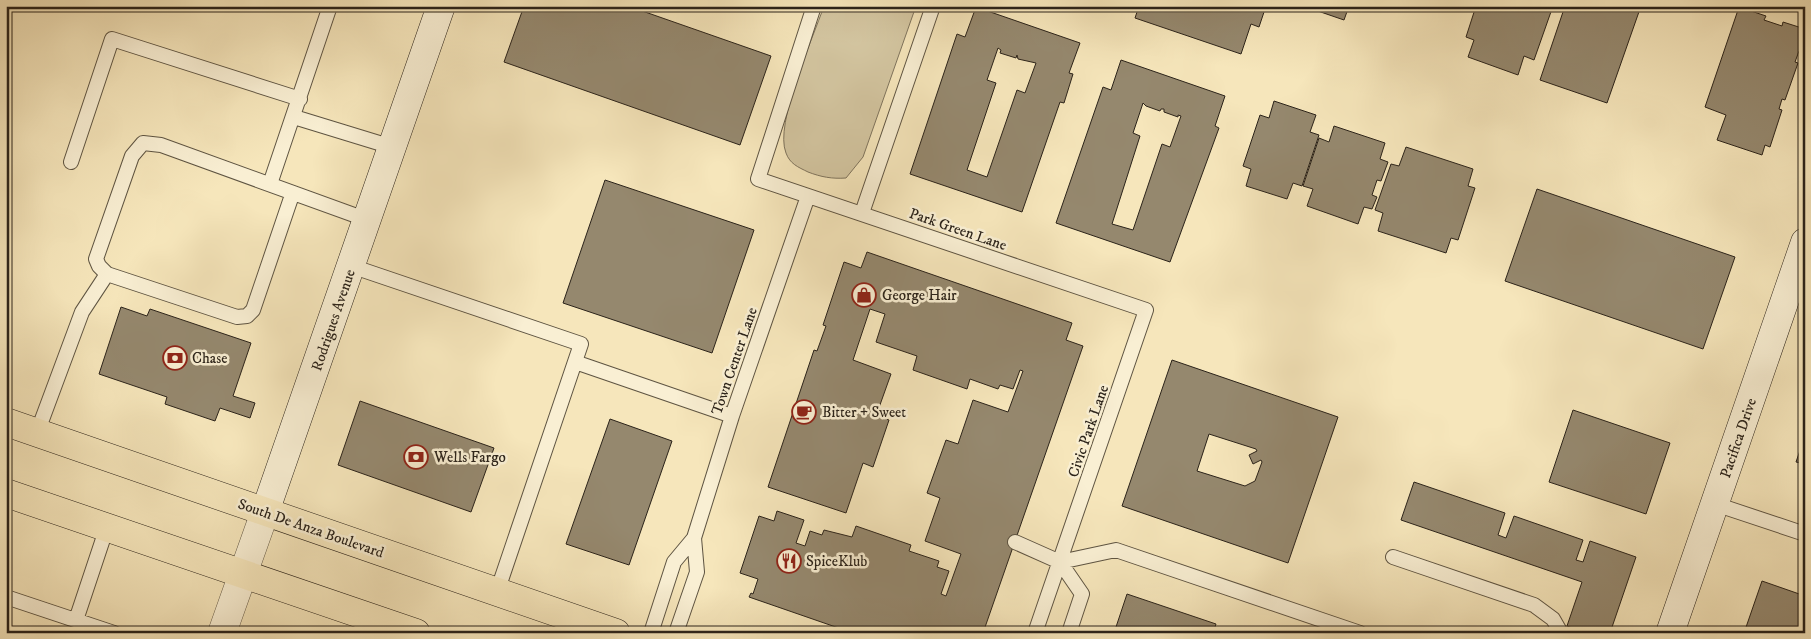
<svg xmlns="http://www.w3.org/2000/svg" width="1811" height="639" viewBox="0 0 1811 639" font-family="'IM FELL DW Pica',serif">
<rect width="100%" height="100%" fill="#f6e6bb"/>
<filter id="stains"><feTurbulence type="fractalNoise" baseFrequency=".004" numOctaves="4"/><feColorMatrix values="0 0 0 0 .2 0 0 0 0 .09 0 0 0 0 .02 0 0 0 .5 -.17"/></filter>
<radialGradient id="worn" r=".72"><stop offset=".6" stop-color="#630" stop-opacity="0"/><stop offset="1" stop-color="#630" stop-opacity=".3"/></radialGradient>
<path fill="#d3c5a0" stroke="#7f745d" d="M824,6H916L863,157L846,178C832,179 821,177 808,172C798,167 790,164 786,153C774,124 813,38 824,6Z"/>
<path fill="#95886e" stroke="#2b231a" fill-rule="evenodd" d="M524,6H628L771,56L740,145L504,62Z
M1139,6H1210L1218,11L1220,6H1266L1259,27L1251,24L1241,54L1135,18Z
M1314,6H1349L1344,20L1312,9Z
M1476,6H1553L1534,60L1524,56L1518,75L1468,57L1474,40L1466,37Z
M1565,6H1641L1607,103L1540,80Z
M976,7L1080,43L1069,73L1073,74L1064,103L1060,102L1022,212L910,174L957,34L965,37ZM998,48L1001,50L1000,53L1016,58L1017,55L1018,59L1036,63L1025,93L1017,90L987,177L967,170L996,83L987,80Z
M1739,7L1766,16L1764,20L1782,26L1783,22L1805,29V44L1802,53L1799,51L1795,62L1798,63L1785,100L1782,99L1779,109L1782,110L1770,147L1765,145L1762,155L1717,140L1726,115L1705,107Z
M1121,60L1225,96L1215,126L1219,128L1170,262L1056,223L1103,87L1111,90ZM1143,103L1146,106L1160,111L1161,109H1164V112L1178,117V115L1181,116L1170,147L1162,144L1133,230L1112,224L1140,136L1133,133Z
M1274,101L1316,115L1310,132L1319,135L1302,186L1293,183L1287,199L1246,186L1251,169L1243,166L1260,115L1269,118Z
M1334,126L1385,143L1380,159L1388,162L1381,181L1377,180L1372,195L1377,197L1372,209L1364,207L1358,224L1307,206L1313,189L1303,186L1319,138L1329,142Z
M1406,147L1473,169L1468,186L1475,188L1458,240L1451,238L1446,253L1378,231L1383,213L1375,210L1391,164L1399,166Z
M605,180L754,230L712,353L563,303Z
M1537,189L1735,257L1703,349L1505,281Z
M867,252L1072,323L1066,340L1083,346L983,633H853L749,597L751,593L753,594L758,579L740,573L759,516L774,521L777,511L804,520L796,543L805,546L810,531L822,535L824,530L852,537L856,526L911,545L909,551L939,561L937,567L949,571L941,594L946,596L961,554L925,541L940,498L927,493L946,440L958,444L973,400L1008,412L1023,371L1020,370L1013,389L1000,385L998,389L970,379L967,389L913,370L917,356L876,342L885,314L870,309L853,360L891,374L876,416L889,420L873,467L863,463L846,513L768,487L814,350L817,351L826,326L823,325L844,262L861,268Z
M121,307L147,316L150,309L251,343L233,396L255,403L250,418L220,408L215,421L165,404L167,397L99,374Z
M1172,360L1338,417L1288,563L1122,506ZM1209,434L1256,449L1257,451L1249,455L1253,464L1261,460L1262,462L1255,481L1245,486L1197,471Z
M360,401L494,448L471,512L338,465Z
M1573,410L1670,443L1646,514L1549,482Z
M610,419L672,441L629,565L566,544Z
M1805,436V464L1796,462Z
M1414,482L1505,513L1498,535L1506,538L1514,516L1583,540L1576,560L1583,562L1590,541L1636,557L1610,633H1585L1567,626L1582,582L1401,520Z
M1762,581L1805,596V633H1744Z
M1127,594L1216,624L1213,633H1114Z"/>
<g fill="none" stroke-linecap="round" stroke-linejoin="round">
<g stroke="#5e5442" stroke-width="16">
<path id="lane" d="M814,6L758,179L1146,310L1035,633
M294,117L392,147
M71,162L112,39L300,99
M270,184L330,6
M292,195L253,310L247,316L237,317L107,274L99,266L96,259L132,156L143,143L161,145L368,220
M862,213L933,6
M351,266L581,344L497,592
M575,362L732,416
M37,433L82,312L107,274
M1715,504L1805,534
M1015,542L1060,562L1116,550L1360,633
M1393,557L1534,605L1553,619L1561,633
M1060,562L1082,594L1069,633
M6,597L114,633
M76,620L107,527
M651,633L674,562L694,538L732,416L808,196
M676,633L697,572L694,538"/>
</g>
<g stroke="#5e5442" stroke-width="29">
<path id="street" d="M222,633L265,512"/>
</g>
<g stroke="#2b231a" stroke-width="29">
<path id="secondary" d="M265,512L441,6
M1670,633L1805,242"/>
</g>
<g stroke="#2b231a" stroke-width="29">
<path id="primary" d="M6,422L616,633
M6,493L416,633"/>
</g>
<use href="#lane" stroke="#f9efd3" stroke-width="14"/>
<use href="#street" stroke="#f9efd3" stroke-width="28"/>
<use href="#secondary" stroke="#f9efd3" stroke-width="28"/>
<use href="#primary" stroke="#f6e6bb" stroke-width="28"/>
</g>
<defs>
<g id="shop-ring" transform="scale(1.25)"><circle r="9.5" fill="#f9efd3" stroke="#8f2418" stroke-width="1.5"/><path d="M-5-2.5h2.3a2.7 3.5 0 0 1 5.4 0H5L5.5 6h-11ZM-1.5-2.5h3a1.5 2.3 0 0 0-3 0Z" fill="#8f2418"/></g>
<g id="bank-ring" transform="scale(1.25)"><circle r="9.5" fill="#f9efd3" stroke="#8f2418" stroke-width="1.5"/><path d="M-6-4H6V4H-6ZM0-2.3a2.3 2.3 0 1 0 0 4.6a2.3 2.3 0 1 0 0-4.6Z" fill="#8f2418"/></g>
<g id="cafe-ring" transform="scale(1.25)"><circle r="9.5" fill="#f9efd3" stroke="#8f2418" stroke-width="1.5"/><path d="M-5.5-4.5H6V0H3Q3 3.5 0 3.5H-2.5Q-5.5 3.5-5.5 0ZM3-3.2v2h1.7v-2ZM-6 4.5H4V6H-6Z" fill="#8f2418"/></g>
<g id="restaurant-ring" transform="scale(1.25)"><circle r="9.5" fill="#f9efd3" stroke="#8f2418" stroke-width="1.5"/><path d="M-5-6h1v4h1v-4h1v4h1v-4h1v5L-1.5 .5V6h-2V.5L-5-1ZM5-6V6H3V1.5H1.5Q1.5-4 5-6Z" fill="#8f2418"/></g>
</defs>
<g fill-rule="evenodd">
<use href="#shop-ring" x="864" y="295"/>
<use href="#bank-ring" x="175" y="358"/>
<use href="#cafe-ring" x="804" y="412"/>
<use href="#bank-ring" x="416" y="457"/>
<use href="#restaurant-ring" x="789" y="561"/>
</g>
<g text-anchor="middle" stroke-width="5" stroke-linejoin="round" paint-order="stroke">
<g font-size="15" fill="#2b231a" stroke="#f9efd3">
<text transform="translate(958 229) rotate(19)" y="5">Park Green Lane</text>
<text transform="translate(333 320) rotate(-71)" y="5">Rodrigues Avenue</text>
<text transform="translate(734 361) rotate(-71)" y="5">Town Center Lane</text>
<text transform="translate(1088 431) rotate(-71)" y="5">Civic Park Lane</text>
<text transform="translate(1738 438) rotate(-71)" y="5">Pacifica Drive</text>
<text transform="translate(311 528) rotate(19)" y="5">South De Anza Boulevard</text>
</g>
<g font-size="15" fill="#2b231a" stroke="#f9efd3" text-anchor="start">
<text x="882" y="300">George Hair</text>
<text x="192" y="363">Chase</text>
<text x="822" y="417">Bitter + Sweet</text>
<text x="434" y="462">Wells Fargo</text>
<text x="806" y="566">SpiceKlub</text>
</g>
</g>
<rect width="1811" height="639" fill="none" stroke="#f6e6bb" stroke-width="25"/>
<rect x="8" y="8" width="1796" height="624" fill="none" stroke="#2b231a" stroke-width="2.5"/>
<rect x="12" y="12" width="1786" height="614" fill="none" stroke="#2b231a"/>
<rect width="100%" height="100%" filter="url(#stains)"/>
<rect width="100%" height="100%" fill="url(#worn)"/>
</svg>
